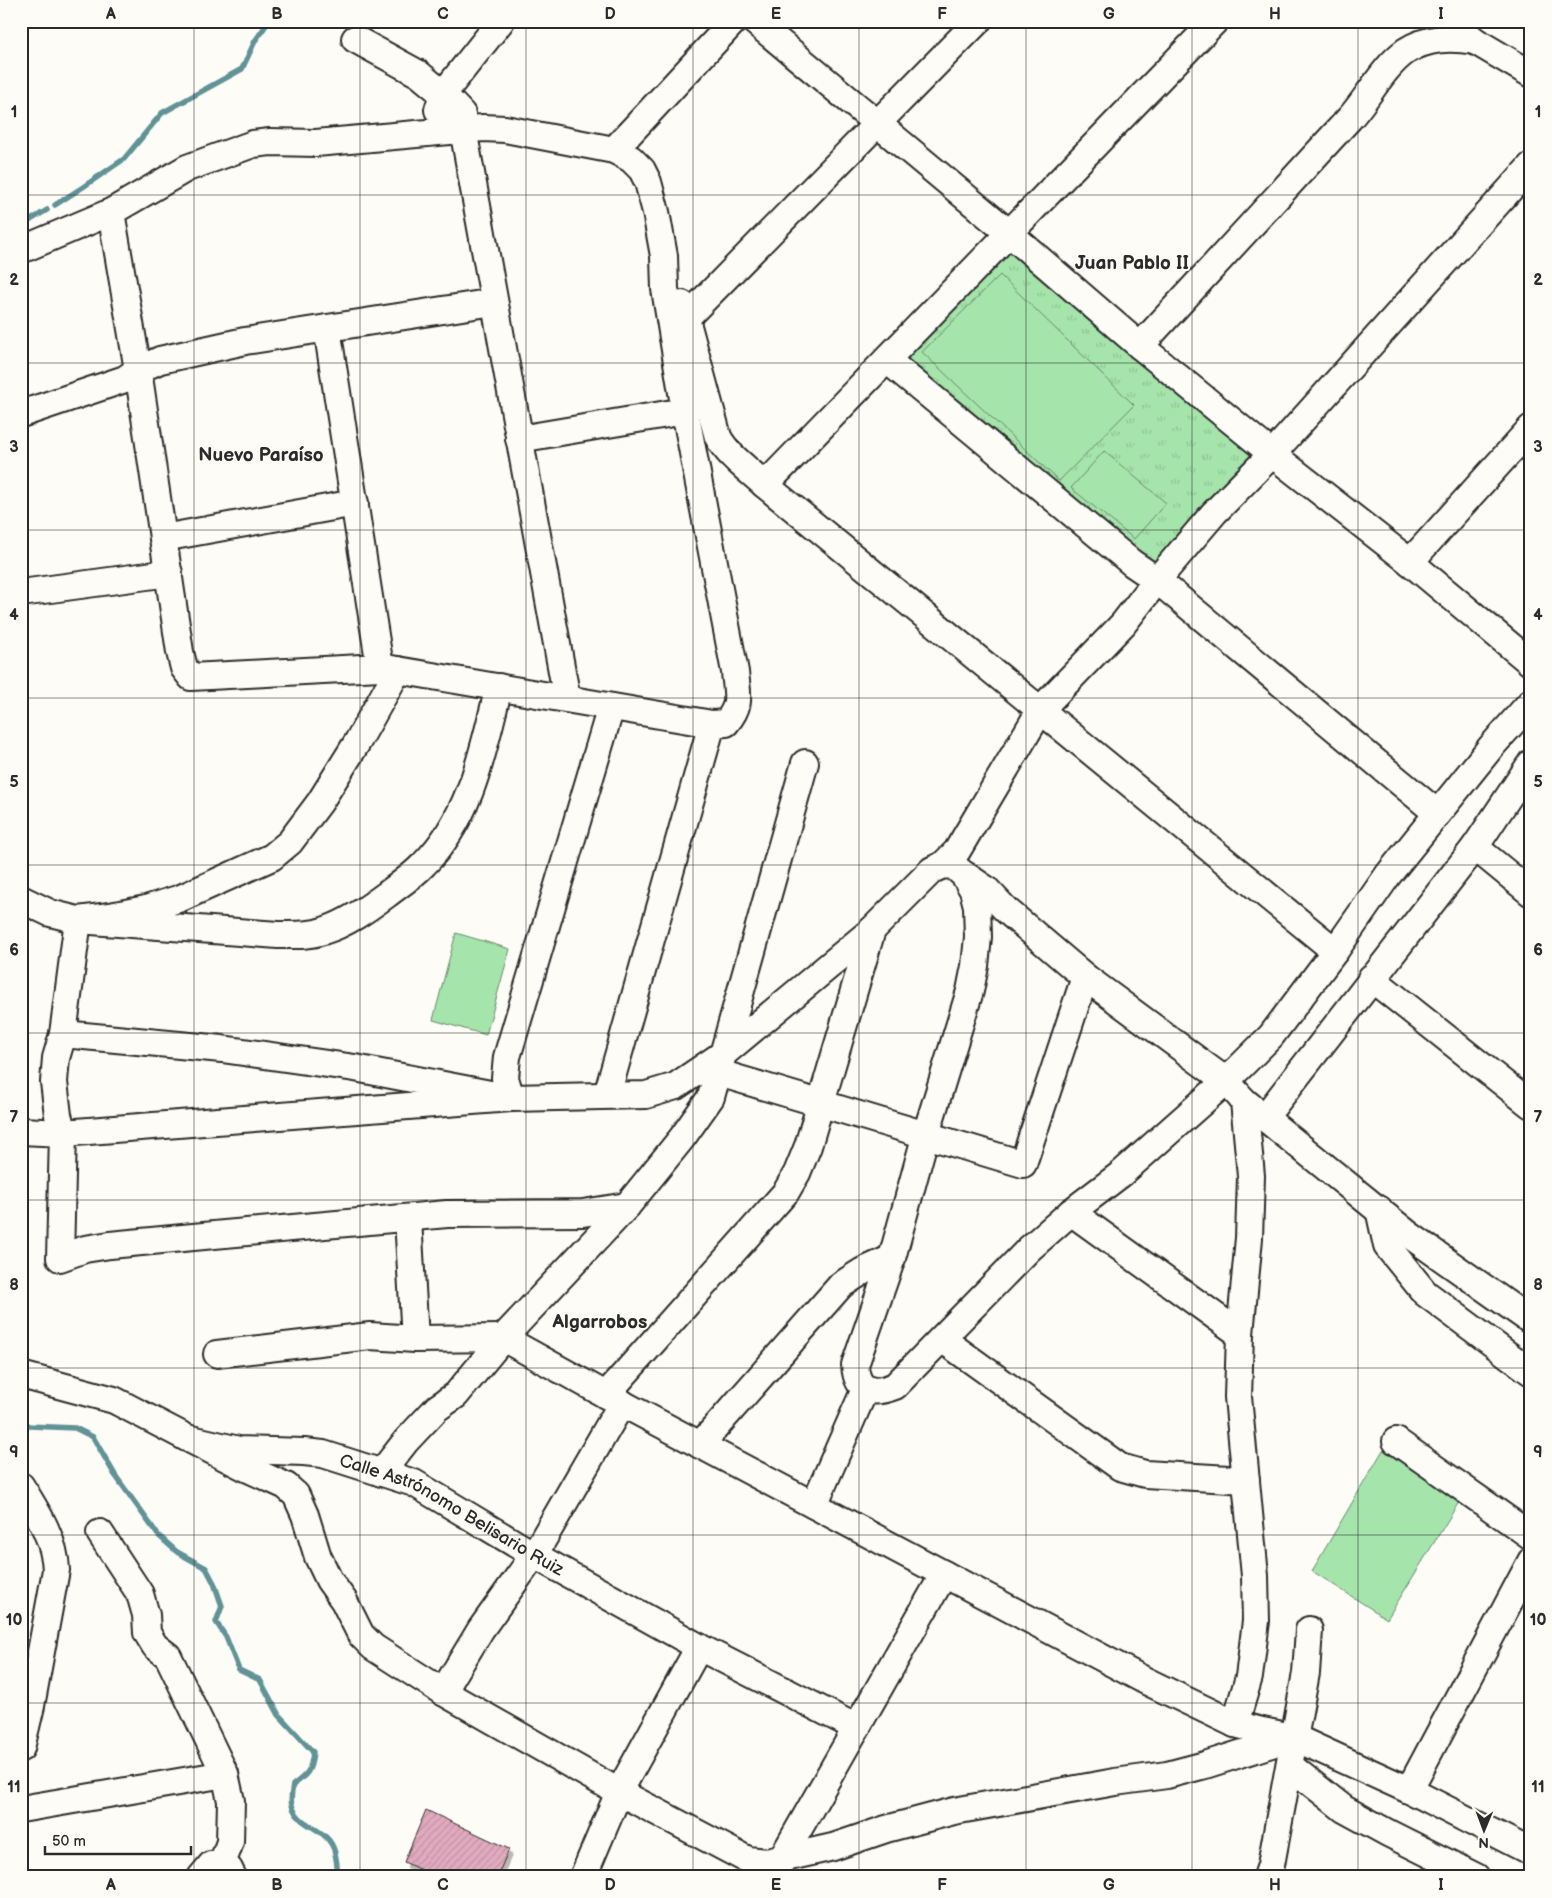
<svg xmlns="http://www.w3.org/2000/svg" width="1552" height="1898" viewBox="0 0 1552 1898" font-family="'Balsamiq Sans',sans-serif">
<defs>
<pattern id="grass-tufts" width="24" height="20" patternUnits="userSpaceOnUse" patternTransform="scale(1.25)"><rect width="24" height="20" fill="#a5e4ab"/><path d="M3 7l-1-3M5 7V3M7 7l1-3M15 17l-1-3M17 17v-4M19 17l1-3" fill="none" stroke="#8ec493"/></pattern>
<pattern id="building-hatch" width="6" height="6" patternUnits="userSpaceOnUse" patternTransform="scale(1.25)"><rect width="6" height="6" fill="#e1aabf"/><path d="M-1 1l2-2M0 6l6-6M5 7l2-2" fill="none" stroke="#c192a4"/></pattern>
<filter id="shadow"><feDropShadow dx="3" dy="5.5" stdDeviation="0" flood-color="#0004"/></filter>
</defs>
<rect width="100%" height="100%" fill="#fdfcf7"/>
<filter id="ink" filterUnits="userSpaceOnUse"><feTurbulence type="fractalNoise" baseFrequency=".02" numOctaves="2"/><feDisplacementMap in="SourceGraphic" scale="10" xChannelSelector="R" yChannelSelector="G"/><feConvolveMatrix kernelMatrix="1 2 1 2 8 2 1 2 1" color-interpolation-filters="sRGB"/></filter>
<g filter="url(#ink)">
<path fill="url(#grass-tufts)" stroke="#68886b" d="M1010,246L1252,453V460L1167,558L1150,566L910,369L908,359L911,350Z"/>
<path fill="#a5e4ab" stroke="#68886b" d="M1000,275L1134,405L1059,481L922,352Z
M1104,451L1166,503L1134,539L1071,488Z
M456,933L510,949L486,1035L433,1020Z
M1383,1450L1459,1502L1387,1619L1312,1571Z"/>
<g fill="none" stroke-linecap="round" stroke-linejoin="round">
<path stroke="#619296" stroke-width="5.5" d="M55,205L83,187L124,159L162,113L242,69L255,41L269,21
M21,226L47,210
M21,1421L29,1426L75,1428L93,1437L115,1475L158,1535L177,1552L206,1568L214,1583L222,1606L216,1622L226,1637L239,1670L260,1680L279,1715L313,1752C311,1771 308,1774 293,1785C292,1791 290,1799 292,1805C299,1829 328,1826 335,1853C337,1862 338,1868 337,1877"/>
</g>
<path fill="url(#building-hatch)" stroke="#2b2b2b" filter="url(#shadow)" d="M426,1810L509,1849L497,1877H436L404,1862Z"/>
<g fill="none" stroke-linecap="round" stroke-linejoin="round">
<g stroke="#2b2b2b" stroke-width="30">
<g id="minor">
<path d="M754,21L1009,233L1140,346L1272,454L1410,562L1531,663"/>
<path d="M1462,30L1475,41L1531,74"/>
<path d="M355,39L419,74L443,94L462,114L463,129L567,699"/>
<path d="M438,110L443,94L501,21"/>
<path d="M614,150L734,21"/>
<path d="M111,212L138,370L180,652L184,668L191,677L380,667L712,724"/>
<path d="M21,250L111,212L187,168L253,144L270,142L316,143L483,128L505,129L614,150L631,159L642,170L648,182L656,212L664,256L665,289L685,411L735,672C737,695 742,704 726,723L712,724L607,1095"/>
<path d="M682,304L718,437C728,456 749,470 765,485L1335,951"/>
<path d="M687,317L978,21"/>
<path d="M327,328L380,667"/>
<path d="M1140,346C1209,271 1278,196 1348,120C1367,100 1383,67 1406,51C1428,37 1451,37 1475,41"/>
<path d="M887,360L1132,563L1157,580L1437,813"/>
<path d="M21,414L125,379L138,370L160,360L245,341L494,302"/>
<path d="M519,439L685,411"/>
<path d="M765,485L1215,21"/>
<path d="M163,538L355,503"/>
<path d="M1410,562L1531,428"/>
<path d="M21,593L169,573"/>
<path d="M398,670L358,741L320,802L290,842L272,857L181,898L146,909L110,916L78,920L63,1034L56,1058L54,1082L58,1115L63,1133L60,1258L85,1249L110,1245L214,1235L447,1214L583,1213L627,1206"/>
<path d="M1475,847L1531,893"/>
<path d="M943,865L957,851L1041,709L1123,624L1157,580L1214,513L1272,454L1531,166"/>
<path d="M965,875L987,890L1006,910L1085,977L1226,1081L1244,1101L1408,1234L1531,1321"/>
<path d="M21,899L50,913L78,920L278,935C293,935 309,936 323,931C346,924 367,909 386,895C399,885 413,876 424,864C472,816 483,750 499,687"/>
<path d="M1371,978L1531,1105"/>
<path d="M63,1034L222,1049L355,1068L511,1098L505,1078L507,1057L611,707"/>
<path d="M719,1073L1023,1164L1085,977"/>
<path d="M1265,1117L1475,847L1531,763"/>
<path d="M21,1131L63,1133L511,1098L646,1095L676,1086L723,1054L872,930L932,870L943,865L954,866L964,875L973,890L977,906L978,937L975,966L970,991L926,1134L892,1258L855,1365C857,1392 872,1395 895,1386L1029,1249L1071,1212L1121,1174L1226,1081L1271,1036L1335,951L1388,875L1491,747L1531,702"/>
<path d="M1379,1209L1387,1246L1425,1293L1531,1372"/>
<path d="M1071,1212L1240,1334"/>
<path d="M408,1219L415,1339"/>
<path d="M942,1339L1120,1467L1145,1474L1246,1480"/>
<path d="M217,1354L370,1336L415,1339L503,1338L606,1395L1146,1681L1235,1724L1262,1731L1293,1737L1409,1790L1531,1852"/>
<path id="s1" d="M21,1375L114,1400L187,1438L239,1450L304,1452L323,1454L414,1483L534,1555L699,1647L857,1728"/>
<path d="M606,1395L786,1192L797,1173L808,1146L872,930"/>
<path d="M187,1438L244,1467L286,1486L296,1495L305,1515L318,1557L329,1580L344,1601L361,1635L373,1647L443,1692L619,1792L748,1860L767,1862L833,1847L886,1829L954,1811L1115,1782L1167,1775L1205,1765L1290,1738"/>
<path d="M1396,1441L1531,1536"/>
<path d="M700,1445L841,1285L863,1271L892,1258"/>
<path d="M381,1473L406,1441L437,1408L456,1395L503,1338L627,1206L682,1138L711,1097L805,763"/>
<path d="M21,1486C37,1512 55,1539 56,1570L31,1706L21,1748"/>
<path d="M814,1505L865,1389"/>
<path d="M100,1533L140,1594L146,1615L147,1633L155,1646L168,1656L225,1774L231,1801L230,1842L222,1864"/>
<path d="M443,1692L481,1629L534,1555L622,1403"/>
<path d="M1235,1724L1249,1677L1256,1621L1255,1576L1238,1397L1240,1334L1249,1238L1251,1176L1244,1101"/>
<path d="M1290,1766L1344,1809L1388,1833L1476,1877"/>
<path d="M1409,1790L1531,1561"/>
<path d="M21,1809L225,1774"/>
<path d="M776,1869L944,1574"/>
<path d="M201,1877L211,1865L222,1864L229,1869L232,1875"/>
<path d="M583,1877L619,1792L699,1647"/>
<path d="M1267,1877L1271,1865L1306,1673L1309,1630"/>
</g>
</g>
<use href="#minor" stroke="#fdfcf7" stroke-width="26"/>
</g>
</g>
<path fill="none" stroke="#2b2b2b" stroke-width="1" stroke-opacity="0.55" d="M194,21V1877M360,21V1877M526,21V1877M693,21V1877M859,21V1877M1026,21V1877M1192,21V1877M1358,21V1877M21,195H1531M21,363H1531M21,530H1531M21,698H1531M21,865H1531M21,1033H1531M21,1200H1531M21,1368H1531M21,1535H1531M21,1703H1531"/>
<g text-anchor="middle" stroke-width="4" stroke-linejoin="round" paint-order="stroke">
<g font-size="18" fill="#2b2b2b" stroke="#fdfcf7">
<text dy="6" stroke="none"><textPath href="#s1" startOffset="459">Calle Astrónomo Belisario Ruiz</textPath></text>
</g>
<g font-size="19" font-weight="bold" fill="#2b2b2b" stroke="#fdfcf7">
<text x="1132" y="269">Juan Pablo II</text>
<text x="261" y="461">Nuevo Paraíso</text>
<text x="600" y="1328">Algarrobos</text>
</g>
</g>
<rect width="1552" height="1898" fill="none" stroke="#fdfcf7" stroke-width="55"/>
<g transform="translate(1484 1830) rotate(181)" stroke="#fdfcf7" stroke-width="4" paint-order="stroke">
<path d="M0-4L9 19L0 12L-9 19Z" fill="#2b2b2b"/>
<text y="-8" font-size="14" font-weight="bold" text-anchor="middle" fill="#2b2b2b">N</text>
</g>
<path d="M45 1846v8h146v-8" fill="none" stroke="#2b2b2b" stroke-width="2.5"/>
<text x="52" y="1846" font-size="15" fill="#2b2b2b" stroke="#fdfcf7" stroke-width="4" paint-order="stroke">50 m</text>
<rect x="28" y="28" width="1496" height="1842" fill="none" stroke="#2b2b2b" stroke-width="2"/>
<g font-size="16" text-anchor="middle" font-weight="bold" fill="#2b2b2b">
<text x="111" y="19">A</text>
<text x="277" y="19">B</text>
<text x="443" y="19">C</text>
<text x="610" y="19">D</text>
<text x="776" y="19">E</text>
<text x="942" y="19">F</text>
<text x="1109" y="19">G</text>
<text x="1275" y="19">H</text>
<text x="1441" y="19">I</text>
<text x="14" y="117">1</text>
<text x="1538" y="117">1</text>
<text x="14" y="285">2</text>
<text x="1538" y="285">2</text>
<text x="14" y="452">3</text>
<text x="1538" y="452">3</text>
<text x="14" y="620">4</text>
<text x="1538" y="620">4</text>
<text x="14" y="787">5</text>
<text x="1538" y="787">5</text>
<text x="14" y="955">6</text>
<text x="1538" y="955">6</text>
<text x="14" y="1122">7</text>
<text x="1538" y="1122">7</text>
<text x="14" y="1290">8</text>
<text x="1538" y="1290">8</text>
<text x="14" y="1457">9</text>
<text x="1538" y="1457">9</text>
<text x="14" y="1625">10</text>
<text x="1538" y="1625">10</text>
<text x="14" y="1792">11</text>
<text x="1538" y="1792">11</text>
<text x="111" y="1890">A</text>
<text x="277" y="1890">B</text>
<text x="443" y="1890">C</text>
<text x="610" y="1890">D</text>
<text x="776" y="1890">E</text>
<text x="942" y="1890">F</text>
<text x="1109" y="1890">G</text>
<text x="1275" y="1890">H</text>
<text x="1441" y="1890">I</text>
</g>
</svg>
